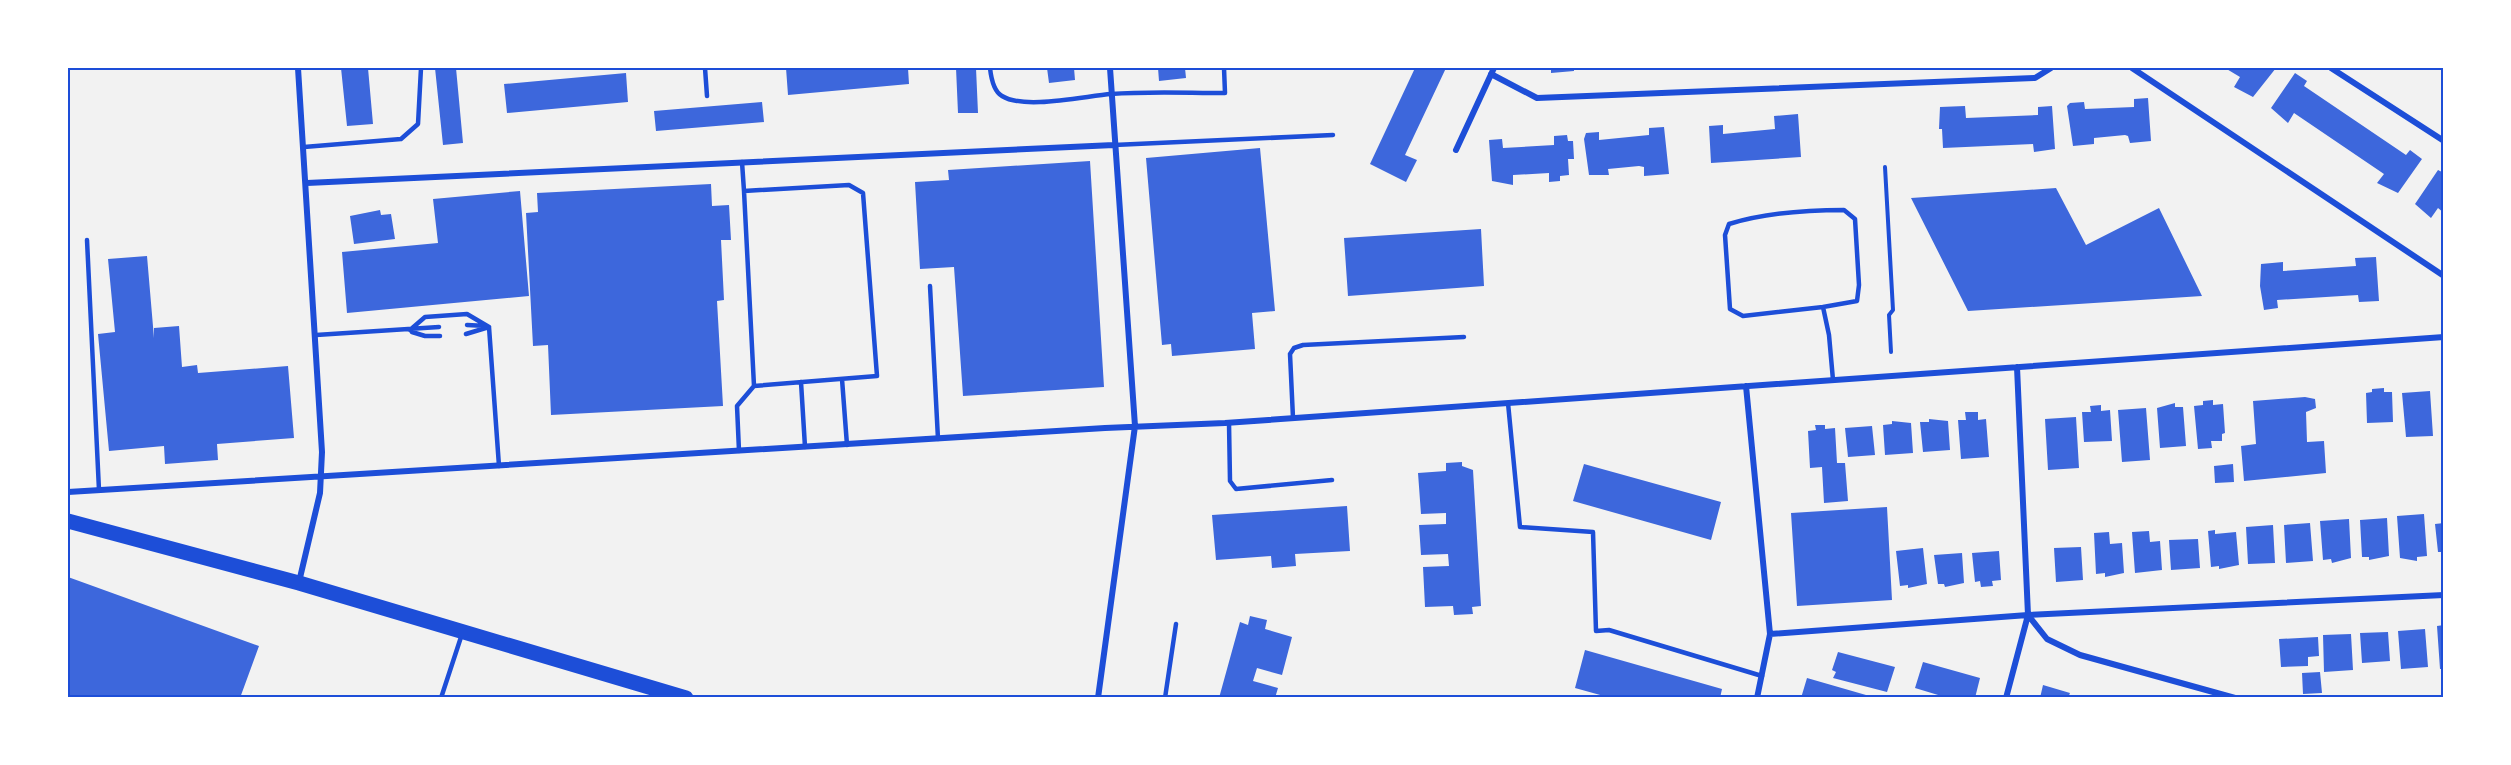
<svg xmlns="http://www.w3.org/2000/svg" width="2511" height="765" viewBox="0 0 2511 765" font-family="Figtree,sans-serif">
<rect width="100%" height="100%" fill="#f2f2f2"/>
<path fill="#3d67dc" d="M341,68H368L373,124L347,126Z
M435,68H456L463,143L443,145Z
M786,68H908L909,84L788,95Z
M956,68H976L978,113H958Z
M1047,68H1074L1075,80L1049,83Z
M1158,68H1185L1186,78L1159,81Z
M1415,68H1446L1405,155L1417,160L1406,182L1370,164Z
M1551,68H1574V71L1551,73Z
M2225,68H2276L2253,97L2234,87L2240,77Z
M626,73L628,102L507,113L504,84Z
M2295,73L2307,81L2304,86L2406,155L2410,150L2422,159L2398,193L2377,183L2384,174L2294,113L2288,123L2271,108Z
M2148,98L2151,141L2130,143L2128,136L2125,135L2094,138V144L2073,146L2067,106L2070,103L2084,102L2085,109L2134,107V99Z
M762,102L764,122L656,131L654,111Z
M1965,106L1966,118L2038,115V107L2052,106L2055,149L2034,152L2033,144L1943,148L1942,129H1939L1940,107Z
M1798,114L1801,157L1711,163L1709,126L1723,125V134L1775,129L1774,116Z
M1664,127L1669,174L1644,176V167L1639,166L1608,169L1609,175H1589L1584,139L1586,133L1599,132V140L1649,135V128Z
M1567,135L1568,141H1573L1574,159H1568L1569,175L1560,176V181L1549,182V173L1513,175V185L1492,181L1489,140L1502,139L1503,148L1554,145V136Z
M1260,148L1275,311L1252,313L1255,349L1172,356L1171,344L1162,345L1146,158Z
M1090,161L1104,387L963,396L954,267L920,269L915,182L949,180L948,170Z
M2438,170L2444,173V213L2438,208L2431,218L2415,204Z
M711,184L712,206L729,205L731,240H721L724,300L717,301L723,406L551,415L548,345L533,346L526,213L538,212L537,193Z
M2056,188L2086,245L2159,208L2202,296L1968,311L1911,198Z
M520,191L529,296L347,313L342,252L438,243L433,199Z
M380,210L381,215L391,214L395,239L354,244L350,216Z
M1481,229L1484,286L1348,296L1344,238Z
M147,256L154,338V328L179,326L182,367L197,365L198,373L288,366L294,438L217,444L218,460L165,464L164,446L109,451L98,334L115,332L108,259Z
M2376,257L2379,301L2359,302L2358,295L2277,300L2278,308L2264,310L2260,286L2261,264L2283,262V271L2356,266L2355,258Z
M2384,388V392H2392L2393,422L2367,423L2366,393L2372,392V389Z
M2430,391L2433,436L2406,437L2402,393Z
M2305,397L2315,399L2316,408L2306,412L2307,442L2324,441L2326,473L2244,481L2241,446L2256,444L2253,401Z
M2213,400V405L2223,404L2225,433L2222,434V441H2211L2212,448L2198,449L2194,406L2203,405V401Z
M2175,403V407H2183L2186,446L2160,448L2157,408Z
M2101,405V411L2110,410L2112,441L2084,442L2082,412H2091L2090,406Z
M2146,408L2150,460L2122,462L2118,410Z
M1965,412H1978V420L1986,419L1989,457L1961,459L1958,420H1966Z
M2076,417L2079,468L2048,470L2045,419Z
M1929,419L1948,421L1950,450L1923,452L1920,422H1929Z
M1892,421L1911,423L1913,453L1885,455L1883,425L1892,424Z
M1815,425H1825V429L1835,428L1837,463H1845L1848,501L1824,503L1822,467L1810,468L1808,431L1816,430Z
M1872,426L1875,455L1848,457L1845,428Z
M1462,462V466L1473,470L1481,606L1472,607L1473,614L1454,615L1453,606L1425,607L1423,567L1449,566L1448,554L1421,555L1419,525L1446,524V513L1421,514L1418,473L1446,471V463Z
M1584,464L1721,502L1711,540L1573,501Z
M2233,464L2234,482L2215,483L2214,466Z
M1347,506L1350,551L1295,554L1296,566L1272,568L1271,556L1216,560L1212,515Z
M1887,507L1892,600L1797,606L1791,513Z
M2424,514L2427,556L2417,557V561L2400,558L2397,516Z
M2387,518L2389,556L2369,560V557H2362L2360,520Z
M2349,519L2351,558L2332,563L2331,559L2323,560L2320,521Z
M2310,523L2313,561L2286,563L2284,525Z
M2444,523V552H2438L2435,524Z
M2273,525L2275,563L2248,564L2246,527Z
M2215,530V534L2236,532L2239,565L2219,569V566L2211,567L2208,531Z
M2149,531L2150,542L2160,541L2162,570L2135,573L2132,532Z
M2109,532L2110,544L2122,543L2124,573L2105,577V573L2096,574L2094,533Z
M2198,539L2200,568L2171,570L2169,540Z
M2081,547L2083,580L2056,582L2054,548Z
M1923,548L1927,584L1908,588V585L1900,586L1896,551Z
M1999,551L2001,580L1992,581L1993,586L1981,587L1980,581L1975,582L1972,553Z
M1962,553L1964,583L1945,587L1944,584H1938L1934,555Z
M68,577L259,646L240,698H68Z
M1250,616L1267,620L1265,629L1292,637L1282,675L1257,668L1253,681L1278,688L1275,698H1219L1240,622L1248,625Z
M2444,625V669H2440L2437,626Z
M2425,629L2428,667L2401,669L2398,631Z
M2388,632L2390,661L2362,663L2360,633Z
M2351,634L2353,670L2324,672L2323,635Z
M2318,637L2319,656L2308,657V666L2281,667L2279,639Z
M1585,650L1722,689L1720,698H1611L1575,688Z
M1838,652L1895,667L1887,692L1833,678L1836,672L1832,670Z
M1923,662L1980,678L1975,698H1948L1915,688Z
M2320,672L2322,693L2303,694L2302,673Z
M1807,678L1866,695L1865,698H1801Z
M2043,685L2070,693L2068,698H2040Z"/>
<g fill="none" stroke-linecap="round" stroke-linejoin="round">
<path stroke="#1d4ed8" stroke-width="4" d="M1885,167L1893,310L1889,315L1891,352"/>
<path stroke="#1d4ed8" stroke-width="4.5" d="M705,68L707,96
M990,68C991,77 993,91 1002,96C1024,110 1085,96 1111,94C1148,91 1187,93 1225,93L1224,68
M1114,145L1333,135
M304,147L401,139L418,124L421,68
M742,162L744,191
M87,240L99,490
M930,286L938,439
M1823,307L1857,301L1859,285L1855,219L1844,210C1807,210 1765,213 1729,224L1725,235L1730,309L1743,316L1823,307L1829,335L1833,380
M467,325L487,326
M489,327L499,466
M410,330L425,317L467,314L489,327
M412,332L425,336H440
M466,334L489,327
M316,335L439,327
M842,379L847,445
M801,382L805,447
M1508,403L1520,527L1593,532L1596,631L1609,630L1762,676
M1293,418L1290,354L1294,348L1303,345L1464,337
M1229,423L1230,481L1236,489L1332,480
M739,451L737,406L754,386L744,191L849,185L863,193L877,376L754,386
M441,698L462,634
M1165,698L1176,624"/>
<path stroke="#1d4ed8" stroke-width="6" d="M298,68L322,452L320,493L299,582
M2132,68L2444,276
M2331,68L2444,141
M1491,74L1537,98L2035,78L2051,68
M1456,150L1494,68
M307,183L1114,145
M1746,386L1770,634L1757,698
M68,492L1105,428L1225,423L2444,337
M2028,615L2047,639L2080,655L2235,698
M1770,634L2028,615L2444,595
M1098,698L1135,426L1110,68
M2006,698L2028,615L2017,367"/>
<path stroke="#1d4ed8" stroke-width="15" d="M68,521L299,583L686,698"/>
</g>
<rect width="2511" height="765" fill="none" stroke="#ffffff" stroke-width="138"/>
<rect x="69" y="69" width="2373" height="627" fill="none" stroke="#1d4ed8" stroke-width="2"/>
</svg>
